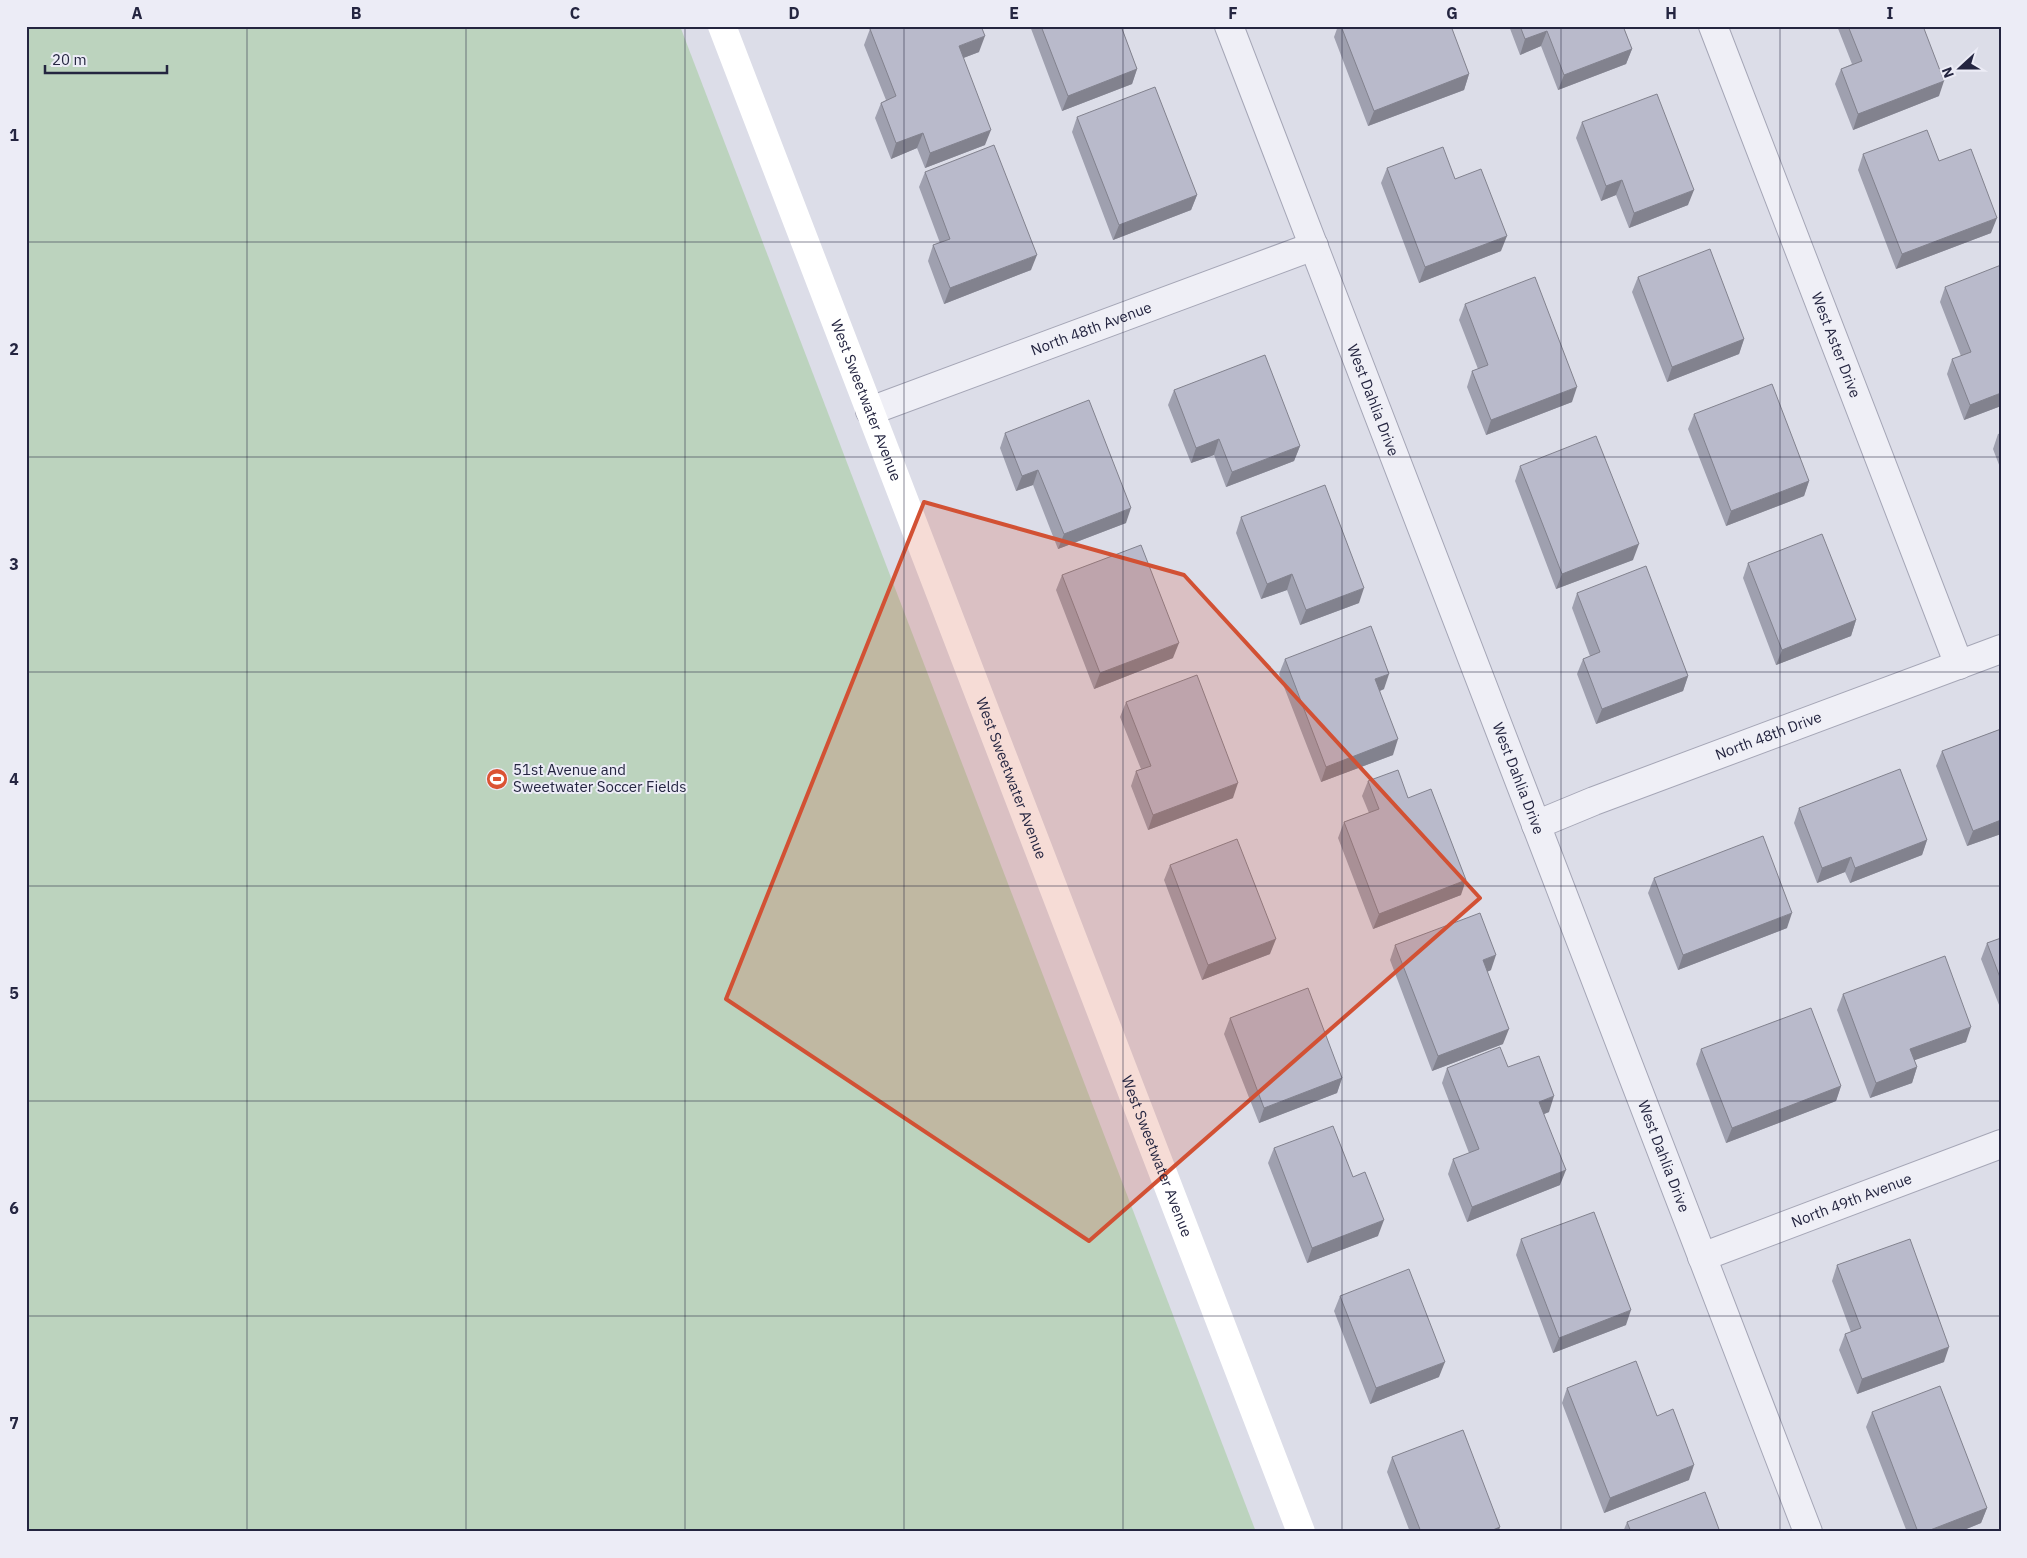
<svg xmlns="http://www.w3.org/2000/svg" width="2027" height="1558" viewBox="0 0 2027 1558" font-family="'IBM Plex Sans',sans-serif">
<rect width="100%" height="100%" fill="#dcdde8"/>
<path fill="#bcd3be" d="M26,26H680L1256,1532H26Z"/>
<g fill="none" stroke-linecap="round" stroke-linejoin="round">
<g stroke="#a5a6b6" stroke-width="30">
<g id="street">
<path id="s1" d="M1229,26L1808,1532"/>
<path id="s2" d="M1713,26L1959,665"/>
<path id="s3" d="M870,411L1314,246"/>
<path id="s4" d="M1536,825L1594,801L2001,649"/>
<path id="s5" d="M1702,1257L2001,1144"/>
</g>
</g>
<use href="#street" stroke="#efeff6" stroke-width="28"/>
<path stroke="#fff" stroke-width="28" id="s6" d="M722,26L1301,1532"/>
</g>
<path fill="#9fa0af" d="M1030,26H1121L1137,69L1132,84L1062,111Z
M1338,26H1420L1469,74L1464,90L1368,126L1334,37Z
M1509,26H1623L1632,49L1626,64L1558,90L1541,46L1520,55Z
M1837,26H1923L1939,96L1853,130L1835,84L1841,69L1852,64Z
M870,29L979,52L963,58L985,145L925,168L917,148L891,159L875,118L881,103L886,100L864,45Z
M1077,117L1197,195L1191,210L1113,240L1072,132Z
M1582,122L1688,205L1629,228L1616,195L1601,201L1576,138Z
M1863,154L1939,161L1991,233L1896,269L1858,170Z
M1387,168L1455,179L1501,251L1419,283L1381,183Z
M925,172L1031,270L944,304L928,261L933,245L940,243L919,187Z
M1638,277L1744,339L1739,354L1667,382L1632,292Z
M1945,287L2001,406L1964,420L1947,374L1952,359L1961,356L1940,302Z
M1465,304L1572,402L1486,435L1467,387L1472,371L1478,369L1459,320Z
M1174,390L1300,446L1294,461L1226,487L1214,455L1191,463L1168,405Z
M1694,414L1809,481L1804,496L1726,526L1688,429Z
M1005,433L1126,523L1058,549L1033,485L1016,491L1000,448Z
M2001,433V470L1993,449L1998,434Z
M1520,466L1633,560L1556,589L1515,481Z
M1241,517L1359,603L1300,625L1287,590L1261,599L1236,533Z
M1748,563L1856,620L1851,636L1776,665L1743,578Z
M1062,575L1173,658L1094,689L1056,590Z
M1577,593L1688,676L1683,691L1596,724L1577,674L1583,659L1590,656L1572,608Z
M1285,659L1384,689L1380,691L1393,755L1321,782L1279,674Z
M1126,702L1233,798L1148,830L1131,786L1136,771L1141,769L1120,717Z
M2001,729V834L1967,846L1936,766L1942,751Z
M1368,781L1408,798L1461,895L1373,929L1338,838L1344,822L1369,813L1362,796Z
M1799,808L1927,840L1922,855L1850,883L1845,872L1817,883L1794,823Z
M1170,865L1270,954L1202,980L1164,880Z
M1654,878L1787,928L1678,970L1648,893Z
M2001,938V1010L1981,959L1987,943Z
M1395,945L1491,970L1487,972L1503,1044L1432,1071L1390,960Z
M1843,994L1966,1042L1914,1060L1917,1067L1912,1083L1870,1098L1837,1010Z
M1230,1018L1342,1078L1337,1093L1259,1123L1224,1034Z
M1701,1049L1841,1086L1836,1101L1726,1143L1696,1064Z
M1508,1067L1549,1112L1544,1114L1560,1185L1467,1222L1448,1174L1453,1159L1469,1153L1442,1083L1447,1068Z
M1274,1148L1353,1177L1378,1236L1307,1263L1268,1163Z
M1521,1239L1626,1325L1553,1353L1516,1255Z
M2001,1239V1249L1999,1244Z
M1837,1265L1944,1362L1857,1394L1839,1350L1845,1334L1851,1332L1832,1281Z
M1340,1296L1439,1377L1370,1404L1334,1311Z
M1567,1388L1657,1416L1689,1480L1604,1513L1562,1403Z
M1872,1412L1987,1508L1981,1523L1959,1532H1907L1866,1427Z
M1392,1457L1500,1527L1498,1532H1410L1387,1472Z
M1627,1522L1720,1532H1623Z"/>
<path fill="#82828e" d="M1547,31L1541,46L1520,55L1525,39Z
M985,36L979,52L953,62L959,46Z
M1632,49L1626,64L1558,90L1564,75Z
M1137,69L1132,84L1062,111L1068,96Z
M1469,74L1464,90L1368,126L1374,111Z
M1944,81L1939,96L1853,130L1858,114Z
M991,130L985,145L925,168L930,153Z
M923,133L917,148L891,159L896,143Z
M1622,180L1616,195L1601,201L1606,186Z
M1694,190L1688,205L1629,228L1634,213Z
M1197,195L1191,210L1113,240L1119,225Z
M1997,218L1991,233L1896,269L1902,254Z
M1507,236L1501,251L1419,283L1425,267Z
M1037,255L1031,270L944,304L950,288Z
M1744,339L1739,354L1667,382L1672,367Z
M1577,387L1572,402L1486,435L1491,420Z
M2001,393V406L1964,420L1970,405Z
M1219,439L1214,455L1191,463L1196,448Z
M1300,446L1294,461L1226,487L1232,472Z
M1038,470L1033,485L1016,491L1022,476Z
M1809,481L1804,496L1726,526L1731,511Z
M1131,508L1126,523L1058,549L1064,534Z
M1639,544L1633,560L1556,589L1562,574Z
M1292,574L1287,590L1261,599L1267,584Z
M1364,588L1359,603L1300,625L1306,610Z
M1856,620L1851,636L1776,665L1782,650Z
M1179,643L1173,658L1094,689L1100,673Z
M1389,674L1384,689L1370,695L1375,679Z
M1688,676L1683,691L1596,724L1602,709Z
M1398,739L1393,755L1321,782L1326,767Z
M1238,783L1233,798L1148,830L1153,815Z
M2001,820V834L1967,846L1973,831Z
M1927,840L1922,855L1850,883L1855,868Z
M1851,857L1845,872L1817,883L1822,868Z
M1466,880L1461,895L1373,929L1379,914Z
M1792,913L1787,928L1678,970L1683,955Z
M1276,939L1270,954L1202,980L1208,965Z
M1496,955L1491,970L1477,976L1483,960Z
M1971,1027L1966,1042L1904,1064L1910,1049Z
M1509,1029L1503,1044L1432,1071L1438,1056Z
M1917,1067L1912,1083L1870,1098L1876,1083Z
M1342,1078L1337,1093L1259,1123L1264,1108Z
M1841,1086L1836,1101L1726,1143L1732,1128Z
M1554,1096L1549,1112L1534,1118L1539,1102Z
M1566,1170L1560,1185L1467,1222L1472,1207Z
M1384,1220L1378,1236L1307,1263L1312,1248Z
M1631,1310L1626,1325L1553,1353L1559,1338Z
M1949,1347L1944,1362L1857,1394L1862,1379Z
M1445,1362L1439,1377L1370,1404L1376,1388Z
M1694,1465L1689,1480L1604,1513L1610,1498Z
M1987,1508L1981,1523L1959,1532H1925Z
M1500,1527L1498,1532H1488Z"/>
<path fill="#b9bacb" stroke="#82828e" d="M878,26H981L985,36L959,46L991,130L930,153L923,133L896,143L881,103L896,96L870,29Z
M1041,26H1121L1137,69L1068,96Z
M1341,26H1420V27L1423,26H1451L1469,74L1374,111Z
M1520,26H1623L1632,49L1564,75L1547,31L1525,39Z
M1848,26H1923L1944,81L1858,114L1841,69L1862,61Z
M1155,87L1197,195L1119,225L1077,117Z
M1657,94L1694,190L1634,213L1622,180L1606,186L1582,122Z
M1927,130L1939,161L1971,149L1997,218L1902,254L1863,154Z
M994,145L1037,255L950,288L933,245L950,239L925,172Z
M1443,147L1455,179L1481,169L1507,236L1425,267L1387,168Z
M1710,249L1744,339L1672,367L1638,277Z
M2001,265V393L1970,405L1952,359L1971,352L1945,287Z
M1535,277L1577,387L1491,420L1472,371L1488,365L1465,304Z
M1265,355L1300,446L1232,472L1219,439L1196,448L1174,390Z
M1772,384L1809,481L1731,511L1694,414Z
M1089,400L1131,508L1064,534L1038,470L1022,476L1005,433Z
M1596,436L1639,544L1562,574L1520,466Z
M1325,485L1364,588L1306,610L1292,574L1267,584L1241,517Z
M1822,534L1856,620L1782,650L1748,563Z
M1141,545L1179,643L1100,673L1062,575Z
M1646,566L1688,676L1602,709L1583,659L1600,652L1577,593Z
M1371,626L1389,674L1375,679L1398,739L1326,767L1285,659Z
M1197,675L1238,783L1153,815L1136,771L1151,766L1126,702Z
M2001,729V820L1973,831L1942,751Z
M1900,769L1927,840L1855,868L1851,857L1822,868L1799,808Z
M1398,770L1408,798L1431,789L1466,880L1379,914L1344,822L1379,809L1368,781Z
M1763,836L1792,913L1683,955L1654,878Z
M1237,839L1276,939L1208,965L1170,865Z
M1480,913L1496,955L1483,960L1509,1029L1438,1056L1395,945Z
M2001,938V980L1987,943Z
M1945,956L1971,1027L1910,1049L1917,1067L1876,1083L1843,994Z
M1308,988L1342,1078L1264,1108L1230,1018Z
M1811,1008L1841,1086L1732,1128L1701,1049Z
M1500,1047L1508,1067L1539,1056L1554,1096L1539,1102L1566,1170L1472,1207L1453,1159L1479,1149L1447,1068Z
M1333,1126L1353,1177L1365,1172L1384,1220L1312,1248L1274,1148Z
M1594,1212L1631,1310L1559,1338L1521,1239Z
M1910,1239L1949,1347L1862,1379L1845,1334L1861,1328L1837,1265Z
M1409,1269L1445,1362L1376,1388L1340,1296Z
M1636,1361L1657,1416L1673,1409L1694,1465L1610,1498L1567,1388Z
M1940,1386L1987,1508L1925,1532H1918L1872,1412Z
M1463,1430L1500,1527L1488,1532H1421L1392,1457Z
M1705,1492L1720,1532H1631L1627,1522Z"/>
<path fill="#d25134" fill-opacity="0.2" stroke="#d25134" stroke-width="4" stroke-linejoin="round" d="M924,502L1184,575L1480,898L1089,1241L726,999Z"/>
<path fill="none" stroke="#242540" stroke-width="1" stroke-opacity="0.55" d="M247,26V1532M466,26V1532M685,26V1532M904,26V1532M1123,26V1532M1342,26V1532M1561,26V1532M1780,26V1532M26,242H2001M26,457H2001M26,672H2001M26,886H2001M26,1101H2001M26,1316H2001"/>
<defs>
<g id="stadium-disc" transform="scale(1.125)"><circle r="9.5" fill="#db5333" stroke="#ececf6"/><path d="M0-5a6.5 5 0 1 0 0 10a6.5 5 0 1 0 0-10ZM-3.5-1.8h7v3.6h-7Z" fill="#fff"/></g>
</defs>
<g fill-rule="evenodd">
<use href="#stadium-disc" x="497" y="779"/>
</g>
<g text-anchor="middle" stroke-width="4" stroke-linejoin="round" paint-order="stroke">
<g font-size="15" fill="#242540" stroke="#ececf6">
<text dy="5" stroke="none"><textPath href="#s3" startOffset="236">North 48th Avenue</textPath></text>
<text dy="5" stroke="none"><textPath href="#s2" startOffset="342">West Aster Drive</textPath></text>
<text dy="5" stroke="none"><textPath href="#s6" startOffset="401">West Sweetwater Avenue</textPath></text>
<text dy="5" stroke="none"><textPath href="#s1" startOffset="401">West Dahlia Drive</textPath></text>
<text dy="5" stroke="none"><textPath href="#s4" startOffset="249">North 48th Drive</textPath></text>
<text dy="5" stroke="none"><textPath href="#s6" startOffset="806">West Sweetwater Avenue</textPath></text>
<text dy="5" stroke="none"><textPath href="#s1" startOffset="806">West Dahlia Drive</textPath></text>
<text dy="5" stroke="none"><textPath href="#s6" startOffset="1211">West Sweetwater Avenue</textPath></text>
<text dy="5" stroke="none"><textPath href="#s1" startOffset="1211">West Dahlia Drive</textPath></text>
<text dy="5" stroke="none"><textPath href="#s5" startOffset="160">North 49th Avenue</textPath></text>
</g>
<g font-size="15" fill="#242540" stroke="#ececf6" text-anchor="start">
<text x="513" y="775">51st Avenue and<tspan x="513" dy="17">Sweetwater Soccer Fields</tspan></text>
</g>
</g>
<rect width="2027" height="1558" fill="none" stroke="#ececf6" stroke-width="55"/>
<g transform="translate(1960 68) rotate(249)" stroke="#ececf6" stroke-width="4" paint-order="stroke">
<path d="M0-4L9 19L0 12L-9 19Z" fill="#242540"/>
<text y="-8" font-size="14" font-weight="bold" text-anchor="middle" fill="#242540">N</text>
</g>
<path d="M45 65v8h122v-8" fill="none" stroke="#242540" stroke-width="2.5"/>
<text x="52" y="65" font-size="15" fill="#242540" stroke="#ececf6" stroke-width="4" paint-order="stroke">20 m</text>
<rect x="28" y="28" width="1972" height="1502" fill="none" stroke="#242540" stroke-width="2"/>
<g font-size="16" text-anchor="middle" font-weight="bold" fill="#242540">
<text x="137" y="19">A</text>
<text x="356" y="19">B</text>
<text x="575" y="19">C</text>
<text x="794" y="19">D</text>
<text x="1014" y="19">E</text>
<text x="1233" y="19">F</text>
<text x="1452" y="19">G</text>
<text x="1671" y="19">H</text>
<text x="1890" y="19">I</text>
<text x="14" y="141">1</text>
<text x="14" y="355">2</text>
<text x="14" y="570">3</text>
<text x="14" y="785">4</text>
<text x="14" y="999">5</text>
<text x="14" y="1214">6</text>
<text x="14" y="1429">7</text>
</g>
</svg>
